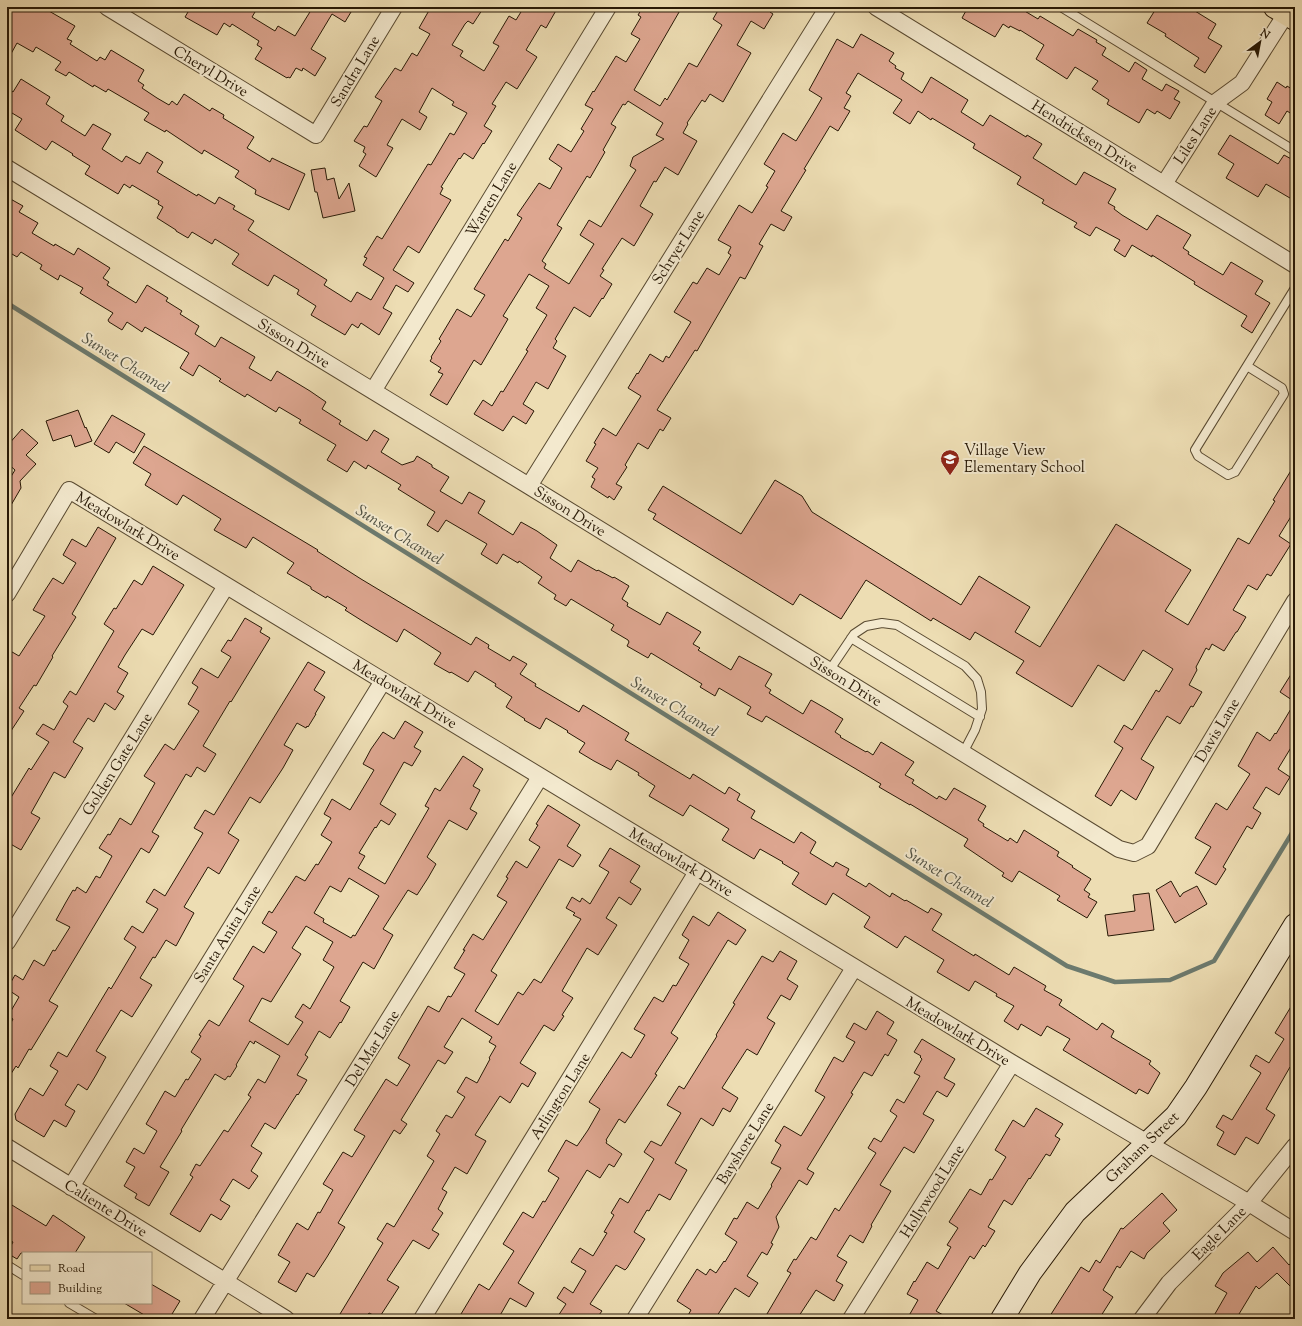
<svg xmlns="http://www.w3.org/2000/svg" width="1302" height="1326" viewBox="0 0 1302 1326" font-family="'Sorts Mill Goudy',serif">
<rect width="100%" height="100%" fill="#edddb3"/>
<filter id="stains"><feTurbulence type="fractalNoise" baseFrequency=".005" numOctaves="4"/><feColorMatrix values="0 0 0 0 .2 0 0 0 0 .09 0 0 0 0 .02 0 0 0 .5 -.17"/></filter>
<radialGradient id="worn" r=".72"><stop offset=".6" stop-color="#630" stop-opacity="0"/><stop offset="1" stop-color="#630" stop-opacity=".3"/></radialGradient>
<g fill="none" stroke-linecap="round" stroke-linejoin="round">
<path stroke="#6c7a6e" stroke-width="4.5" d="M7,303L1067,966L1115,982L1170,980L1214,961L1295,828"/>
</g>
<path fill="#dda690" stroke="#281906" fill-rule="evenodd" d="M7,7H42L75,26L67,39L72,41L70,44L97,61L100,57L105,60L111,50L144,70L138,81L144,85L142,88L157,98L169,105L172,101L177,105L184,94L210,111L212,108L224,115L223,118L254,137L247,148L270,162L272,158L305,174L289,210L255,194L256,190L235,177L239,171L204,150L202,154L166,130L165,132L144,120L149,113L108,89L106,92L94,85L93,87L69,72L66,76L55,70L61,62L36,47L33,52L17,43L7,61Z
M191,7H258L252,17L275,31L278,26L295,36L313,7H354L345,22L332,14L311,49L326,58L315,76L303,68L302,71L296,68L290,78L288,77L287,78L255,59L262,48L257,45L259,41L232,24L230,27L224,23L217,35L185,17Z
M431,7H484L473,24L468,21L465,24L452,45L463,51L460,56L484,71L499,46L493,43L509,16L516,20L524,7H558L546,28L541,25L526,50L537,57L517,89L506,82L492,104L496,106L484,126L492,131L484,144L483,143L473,159L464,153L460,159L459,158L441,187L443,188L440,194L451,200L419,253L408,246L393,270L414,283L408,292L396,285L383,308L392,313L379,335L361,323L358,328L352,324L345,335L311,315L316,306L297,294L299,290L274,275L268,286L232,264L239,254L215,239L212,244L192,232L188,238L176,231V230L157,218L163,207L158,204L159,201L132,185L130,188L124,184L118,194L85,174L90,166L72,155L73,154L52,141L46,150L15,130L22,119L7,110V88L13,92L21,79L50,97L46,104L64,116L61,121L85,136L93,124L111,134L102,149L122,162L126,156L140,164L147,152L163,162L157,172L197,196L198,194L215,204L219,197L235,206L233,209L254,221L248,230L327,280L324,285L351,302L357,292L371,300L384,278L363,265L367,258L364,257L377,236L382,239L428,164L431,165L450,133L454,135L467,113L452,105L454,102L432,88L419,112L427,117L420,130L402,119L387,145L393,148L376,177L359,166L366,154L363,152L365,147L354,141L364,126L367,127L382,101L375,97L395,68L401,71L412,53L417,56L430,34L419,28Z
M643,7H682L634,90L660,106L665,98L667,100L689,63L697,67L722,25L713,19L720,7H773L770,12L773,14L764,29L751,21L737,45L751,53L723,102L710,94L705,102L702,100L687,123L688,124L683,133L697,141L678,175L665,167L656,182L654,181L640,206L653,214L634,246L622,238L602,269L604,270L600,276L612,284L603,299L602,298L590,317L574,307L555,339L557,341L553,348L566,356L548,389L536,382L523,404L534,411L526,424L513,416L503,431L474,414L483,400L492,406L501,391L503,392L528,351L526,350L547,315L536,308L549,286L529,274L503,316L508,319L481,365L474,360L447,405L430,395L443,374L438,372L441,368L430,361L432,358L431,357L441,341L439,339L457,309L471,317L485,295L474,289L505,239L508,241L522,218L517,215L539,183L550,189L562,168L549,159L558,144L571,152L584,131L581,129L593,109L585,105L593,91L594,92L616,56L626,62L640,39L631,34L641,17L638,15ZM628,101L663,123L656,135L664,139L633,157L630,166L636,170L601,227L589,220L580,235L594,244L569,284L544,268L546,264L542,261L562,228L557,225L587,176L590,178L605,152L603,150L616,127L611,124L623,104L625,105Z
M968,7H1018L1038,19L1040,16L1073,36L1078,29L1097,40L1096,42L1106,48L1102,55L1129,72L1135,62L1147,70L1142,79L1162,91L1166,84L1179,91L1174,99L1180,102L1170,119L1157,111L1155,114L1147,109L1139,123L1107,104L1109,100L1092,89L1098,81L1075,67L1067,79L1036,59L1044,45L1020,30V31L1010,26L1009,28L1003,24L995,37L962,18Z
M1157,7H1198L1195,11L1216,24L1208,38L1222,46L1205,73L1194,66L1199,58L1165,36L1166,34L1147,23Z
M861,34L894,53L889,61L896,66L895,68L904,73L901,79L922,93L931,77L968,100L961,112L983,126L990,115L1026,137L1027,135L1042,144L1033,158L1076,185L1084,172L1116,189L1108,203L1115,207L1114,209L1122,215L1147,230L1157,215L1191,235L1183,248L1189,252L1188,254L1223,275L1231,262L1263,281L1255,294L1270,303L1252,333L1241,326L1247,316L1194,284L1195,282L1152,255V257L1132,245L1125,257L1114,250L1120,240L1096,227L1090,236L1074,227L1077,223L1042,203L1044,200L1017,184L1021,177L973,148L975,144L932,118L931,120L918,111L910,124L893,113L902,100L858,73L846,93L851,96L844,108L850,111L838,131L830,126L804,169L806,170L781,211L792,217L784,231L771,224L759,244L763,246L745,279L740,277L697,351L695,350L657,410L671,418L663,431L660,429L648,449L638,443L625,465L627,467L616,484L622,487L614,500L609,496L608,498L591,487L595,479L592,477L598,468L586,461L596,444L594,443L603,428L616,436L641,396L628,388L637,373L638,374L650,354L663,362L666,356L669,358L691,322L674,312L693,282L697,284L707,268L719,275L731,255L728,253L731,247L718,240L739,205L752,213L768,187L766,186L775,171L764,164L783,133L796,141L812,115L822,98L809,90L837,39L853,48Z
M1277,82L1286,88L1287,86L1295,91V116L1287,111L1279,124L1265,115L1272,102L1267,99Z
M1230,135L1278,164L1284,155L1295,161V201L1266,184L1258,197L1226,178L1234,164L1218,154Z
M325,168L327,180L334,178L339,199L349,183L355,211L323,218L317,192H315L311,170Z
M7,197L23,206L19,212L38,223L32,233L54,246L55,244L74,255L78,248L110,268L103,278L109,282L107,285L136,303L147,285L168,298L166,301L182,311L180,314L199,326L195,334L215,347L221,337L255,357L249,368L271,381L277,371L310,391L326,402L322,409L341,421L339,424L367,441L374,430L389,439L381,452L402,465L414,461L417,456L432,465V467L449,477L440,491L462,504L469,492L485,501L478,513L513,535L521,522L537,531L557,545L550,558L571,572L578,560L597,571L598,570L613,578L614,577L629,586L622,599L628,603L627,606L660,625L667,612L701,632L693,644L700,648L698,650L731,670L739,656L772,674L765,686L771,690L769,693L803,714L811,700L825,708L843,719L835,732L841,736L840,737L866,752L867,751L873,755L881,742L914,762L905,775L914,780L912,783L937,799L939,796L946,800L954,788L986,806L978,820L984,824L983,826L1008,841L1010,838L1017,843L1024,830L1059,852L1057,856L1073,866L1072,867L1091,879L1084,890L1090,894L1088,897L1097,902L1087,918L1057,900L1060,896L1019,871L1012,882L1002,876L1004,873L964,846L968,839L910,804V805L879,787L881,784L856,769L766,716L762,722L747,714L751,707L719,688L715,696L700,687L702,684L651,653L648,658L627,646L629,642L628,640L611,630L614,625L571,599L566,606L554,599L556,595L538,583L542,577L519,561L518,563L503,554L497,564L481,554L487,544L446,520L438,532L427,525L435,512L398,489L401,485L368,465L366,469L354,461L347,472L327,460L336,445L299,423L301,420L279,407L276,412L247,394L245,397L219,381L221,379L199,365L193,376L180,368L189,353L145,327L142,332L127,322L122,330L109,322L108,320L113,313L80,293L83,288L60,275L58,280L40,269L42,265L21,252L17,257L7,251Z
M78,410L85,428L86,427L92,441L75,447L71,435L53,441L46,421Z
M112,415L145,434L134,453L116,442L109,453L94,444Z
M22,429L38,443L26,455L36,464L20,481L21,488L7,512V483L15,470L7,463V446Z
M144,446L318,550L317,551L361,579L471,645L476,637L489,645L488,648L510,661L513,656L527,664L520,674L536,684L535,686L579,712L583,705L629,733L625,740L690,779L693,774L725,794L729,787L740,794L737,800L755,811L751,818L794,843L801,832L816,842L810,853L833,867L836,862L849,869L846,875L866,887L869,883L890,897L892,893L905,901L906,900L928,913L931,908L942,914L932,930L974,956L975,954L1009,975L1014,967L1046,986L1044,990L1062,1000L1059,1005L1097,1030L1102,1023L1114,1031L1111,1037L1151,1061L1149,1064L1160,1073L1148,1094L1139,1089L1136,1094L1063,1050L1070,1039L1047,1026L1041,1036L1021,1024L1018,1030L1004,1021L1014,1006L996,996L997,994L975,981L969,991L937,972L944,960L905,936L897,948L883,939L864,927L870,917L833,893L826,905L811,896L792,884L799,873L782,863L783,862L760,849L754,859L722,840L729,829L690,805L683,816L649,796L655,786L638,775L639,773L617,760L611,770L594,761L579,752L585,743L567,732L568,731L546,718L540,729L524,720L525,719L506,707L512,697L495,686L496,684L475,671L468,682L451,672L450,673L434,664L441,653L404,629L397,642L364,622L345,610L347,608L327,596L326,598L311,589V587L287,573L294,563L253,537L246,548L214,530L221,519L183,495L177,505L145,485L151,474L133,463Z
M1295,464V510L1279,536L1291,544L1271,576L1267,574L1257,590L1248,585L1233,610L1246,617L1237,632H1236L1224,651L1212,644L1209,650L1206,648L1196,667L1197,670L1189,685L1202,692L1193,707L1191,706L1180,724L1167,716L1151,742L1141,759L1154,767L1136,800L1121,790L1111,806L1095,796L1123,748L1114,742L1124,725L1132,730L1156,690L1159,692L1173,669L1143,650L1124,681L1098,665L1072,707L1016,673L1024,661L975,632L970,640L933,618L931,621L866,580L841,619L800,594L793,605L653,519L656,514L648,510L663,486L741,534L775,480L802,496L812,512L961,605L979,576L1030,607L1015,632L1040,647L1116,524L1191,570L1165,611L1188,625L1238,538L1249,544L1275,501L1273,500Z
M98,527L116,538L72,614L76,617L52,656L53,657L36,686L34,685L19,708L24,711L7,737V649L19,656L45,616L33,610L42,595L53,578L63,584L76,563L63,555L72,539L86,547Z
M153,566L184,585L153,635L142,629L125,655L118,667L128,673L117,692L124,696L115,710L105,703L94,722L88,718L73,742L83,748L65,778L54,772L31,813L40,818L21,850L7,842V804L29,768L31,770L49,742L36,734L43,724L54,730L68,706L63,702L70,691L76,695L114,631L104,624L114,608L116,609L134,580L142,585Z
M245,618L262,628L260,632L270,638L231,702L230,701L203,746L216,754L205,772L197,767L191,777L186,774L152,832L159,836L149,853L141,848L49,1001L58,1006L31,1050L29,1049L18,1068L16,1066L7,1080V1030L13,1019L8,1016L19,997L7,989L15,975L23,980L34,960L44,966L53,950L55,951L70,927L56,920L66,902L73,890L75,891L77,887L86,893L96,876L100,878L112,856L99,848L108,834L110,835L120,818L131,825L155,783L144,776L165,744L174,750L199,711L188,704L198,687L192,683L201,668L218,678L231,657L221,651L228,640L231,641Z
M308,662L325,672L314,690L325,697L315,714H316L308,727L307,726L306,728L297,723L284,745L293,750L283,768L260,803L250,797L228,833L239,840L219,874L208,867L184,907L194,913L176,946L166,940L155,958L153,957L140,978L152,985L132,1017L121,1010L110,1028L96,1051L106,1057L96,1075L87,1090L78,1084L65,1105L75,1111L66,1127L54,1120L44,1137L16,1120L15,1114L30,1088L43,1096L58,1071L50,1066L58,1052L67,1057L109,987L111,989L136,947L124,939L132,926L143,933L158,909L146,902L154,889L165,896L203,833L194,828L205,810L214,815Z
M1295,668V702L1280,692Z
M1295,702V741L1278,769L1290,777L1279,795L1266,787L1253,808L1261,813L1252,829L1247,826L1223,867L1226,869L1216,885L1195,873L1211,847L1195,838L1216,803L1227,810L1250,774L1238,766L1257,732L1270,741L1275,733L1276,734Z
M405,721L423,732L414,747L421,751L412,766L404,762L380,804L396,814L389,825L381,820L376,828L375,827L359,853L365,856L358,868L385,884L429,808L425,806L435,788L440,791L463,756L483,769L473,786L480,790L470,809L477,813L467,830L449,820L427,857L436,864L428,878L417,895L408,890L383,929L393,935L374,969L363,962L340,1001L350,1007L341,1023L340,1022L330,1038L319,1031L305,1055L308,1057L297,1075L307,1080L298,1095L297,1094L275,1129L265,1123L251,1146L262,1153L251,1171L258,1176L249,1189L233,1179L220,1200L230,1206L221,1220L211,1214L200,1232L170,1214L193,1177L190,1175L196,1164L200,1166L224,1130L228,1132L251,1097L248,1095L258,1079L265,1083L280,1056L255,1041L254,1044L250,1041L236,1065L237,1066L230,1077L228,1076L225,1080L215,1074L181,1130L182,1131L160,1167L169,1172L149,1206L135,1198L137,1194L124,1186L135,1167L126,1162L134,1148L144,1154L157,1131L146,1124L165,1091L175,1097L186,1079L188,1080L201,1059L191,1052L201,1036L199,1035L209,1020L219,1026L244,986L233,979L253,946L264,953L277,932L262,923L269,911L272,913L296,876L305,881L316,864L318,865L332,842L321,835L331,818L324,814L332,799L350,810L374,770L363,764L371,749L383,732L394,739ZM349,878L379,896L355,936L353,935L351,938L323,922L324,919L314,913L330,886L341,892ZM306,926L333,942L323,960L334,967L310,1009L303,1004L295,1017L303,1022L288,1045L249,1021L262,998L271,1002L301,954L292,948Z
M548,805L580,825L567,846L581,855L573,867L559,859L491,971L497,975L475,1011L498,1025L518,992L523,995L534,979L541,983L581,919L573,915L575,913L566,908L572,897L580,902L582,898L590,904L609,872L599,866L610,848L640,866L630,882L641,889L631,905L619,897L606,918L617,925L598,955L587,948L562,991L573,998L562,1015L564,1016L554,1031L544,1025L520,1063L536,1073L528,1087L522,1083L510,1103L500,1096L475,1135L486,1141L467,1174L455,1167L442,1189L447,1192L438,1209L443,1213L432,1230L439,1234L429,1249L413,1240L387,1280L399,1287L379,1318L369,1313L365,1319H337L383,1243L377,1239L387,1223L394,1227L434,1161L427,1156L440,1134L436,1131L446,1115L452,1118L465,1097L457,1092L466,1077L477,1083L490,1059L489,1058L496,1046L489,1042L492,1037L462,1018L444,1047L453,1052L445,1064L438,1060L401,1120L407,1124L400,1134L394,1130L338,1223L345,1227L327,1257L314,1277L307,1273L296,1292L278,1282L290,1262L278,1255L297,1223L308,1230L318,1212L320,1213L333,1190L323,1184L343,1152L352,1157L365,1136L354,1130L386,1079L397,1086L410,1065L398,1058L428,1006L439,1012L448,996L451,997L465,974L454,968L465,950H463L473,934L483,940L507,902L497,896L508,878L506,877L516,861L527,868L540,847L529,840L538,825L536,824Z
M1171,881L1180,897L1183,893L1197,886L1207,904L1175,923L1156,890Z
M1149,893L1154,930L1108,936L1105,915L1135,911L1133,895Z
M718,912L746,930L736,945L728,940L671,1033L678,1038L655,1074L657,1075L625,1123L619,1119L606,1140L607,1141L606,1143L622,1154L614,1167L609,1164L600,1178L587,1170L518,1283L534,1293L526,1307L510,1298L498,1319H458L479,1284L489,1290L514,1251L503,1244L523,1212L533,1218L543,1201L545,1202L559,1178L548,1171L566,1140L577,1146L588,1130L600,1109L589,1102L622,1052L631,1058L645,1035L634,1029L654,997L663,1002L673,985L676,986L689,964L679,958L689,940L682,935L693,916L709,926Z
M780,951L797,961L787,979L798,986L790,1000L781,995L767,1018L775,1023L757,1055L747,1049L722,1088L738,1098L730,1112L723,1108L713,1126L701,1118L675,1163L687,1170L670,1200L659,1194L649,1211L647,1210L634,1232L645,1239L627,1268L625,1270L616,1265L590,1304L602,1311L596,1319H556L566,1304L557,1298L564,1287L573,1293L586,1271L571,1262L580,1248L593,1256L607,1233L604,1232L614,1215L611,1213L620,1198L628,1203L654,1159L644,1152L651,1141L661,1146L681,1113L667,1105L679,1086L684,1089L717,1036L716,1035L735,1004L733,1003L762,956L773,962Z
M1295,1000V1070L1290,1067L1266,1109L1275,1115L1258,1144L1246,1137L1235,1155L1217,1145L1224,1132L1216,1127L1223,1115L1232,1120L1261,1073L1250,1066L1256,1055L1269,1063L1284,1039L1275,1033Z
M877,1011L894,1022L887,1034L897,1040L888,1056L885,1054L872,1076L864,1072L851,1093L853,1094L807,1169L814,1173L807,1185L799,1180L776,1217L779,1227L771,1243L773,1244L767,1255L762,1252L747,1276L758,1283L749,1297L735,1288L715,1319H686L691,1310L677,1301L685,1288L697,1269L706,1275L710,1269L716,1273L724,1261L725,1262L737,1242L725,1234L734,1218L737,1219L747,1202L758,1209L772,1186L771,1185L781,1168L771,1163L781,1145L775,1141L784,1126L801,1136L825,1097L815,1091L825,1073L834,1057L843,1062L855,1042L846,1037L854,1023L866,1030Z
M922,1039L955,1059L944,1078L955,1084L947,1097L937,1091L923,1114L934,1120L914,1153L904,1147L880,1185L891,1191L871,1225L872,1226L863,1243L850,1235L837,1256L847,1262L836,1281L843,1285L834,1301L816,1290L797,1319H764L791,1273L787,1271L794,1259L796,1260L811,1237L816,1240L835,1208L839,1211L876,1153L868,1148L874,1138L881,1142L897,1116L890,1111L897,1099L904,1103L920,1076L914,1073L922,1059L920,1057L921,1056L914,1052Z
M1036,1108L1063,1124L1055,1136L1060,1139L1050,1156L1046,1154L1030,1179L1029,1178L1012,1205L1004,1200L988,1227L995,1231L985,1247L983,1245L974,1259L970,1256L936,1311L950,1319H907L918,1300L907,1294L914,1281L915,1282L927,1262L938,1269L951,1247L947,1245L958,1228L949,1222L970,1189L981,1195L990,1179L992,1180L1006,1157L995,1150L1013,1120L1024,1127Z
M1162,1193L1177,1210L1163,1223L1170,1231L1147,1253L1144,1259L1131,1251L1120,1268L1117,1266L1103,1290L1113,1297L1099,1319H1048L1081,1267L1089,1272L1096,1260L1100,1263L1121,1228L1123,1229Z
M7,1202L46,1226L53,1215L85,1237L75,1253H21L17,1259L7,1253L13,1242L7,1239Z
M1273,1247L1289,1265L1295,1260V1291L1277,1273L1259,1289L1256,1286L1236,1319H1212L1227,1293L1215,1286L1223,1273L1248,1252L1257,1262Z
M151,1284L180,1301L169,1319H151L124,1303H151Z"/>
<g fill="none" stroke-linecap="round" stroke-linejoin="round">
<g stroke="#594a31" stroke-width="10">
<path id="lane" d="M1061,7L1295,151
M1247,366L1282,388L1284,394L1235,472L1228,475L1198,456L1195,450L1295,288
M851,638L980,717
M829,671L854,634L866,626L882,623L897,625L965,666L977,679L981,692L982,709L975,730L963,753
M7,1265L23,1275
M69,1303L96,1319"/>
</g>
<g stroke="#594a31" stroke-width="18">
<path id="street" d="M107,7L316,135L394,7
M876,7L1295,265
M7,168L529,486L1119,849L1134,853L1148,846L1295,601
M1164,184L1216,102L1242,83L1286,14
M373,391L608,7
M529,486L828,7
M7,594L69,490L1012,1063L1249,1203L1295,1232
M7,942L226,586
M7,1147L286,1319
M71,1187L383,681
M202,1319L540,777
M422,1319L697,872
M635,1319L854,968
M851,1319L1012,1063
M1142,1319L1169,1283L1249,1203L1295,1146"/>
</g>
<g stroke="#281906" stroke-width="24">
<path id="secondary" d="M1002,1319L1030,1273L1075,1212L1176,1116L1196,1087L1295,925"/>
</g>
<g stroke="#281906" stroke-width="24">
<path id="primary" d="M1275,7L1295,19"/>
</g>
<use href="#lane" stroke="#f3e9ce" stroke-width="8"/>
<use href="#street" stroke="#f3e9ce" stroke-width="16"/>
<use href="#secondary" stroke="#f3e9ce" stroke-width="22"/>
<use href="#primary" stroke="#edddb3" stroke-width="22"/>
</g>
<defs>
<g id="school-pin" transform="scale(1)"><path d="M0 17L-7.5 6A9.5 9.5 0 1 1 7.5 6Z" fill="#8f2418" stroke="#f3e9ce"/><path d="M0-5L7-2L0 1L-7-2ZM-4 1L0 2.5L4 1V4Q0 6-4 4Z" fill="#fff"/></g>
</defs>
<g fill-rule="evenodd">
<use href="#school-pin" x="950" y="459"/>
</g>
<g text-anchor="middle" stroke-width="4" stroke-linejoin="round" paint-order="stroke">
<g font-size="15" fill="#281906" stroke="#f3e9ce">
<text transform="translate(211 71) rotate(31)" y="5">Cheryl Drive</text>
<text transform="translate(355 71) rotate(-59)" y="5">Sandra Lane</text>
<text transform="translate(1195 135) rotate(-57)" y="5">Liles Lane</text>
<text transform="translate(1085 136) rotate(32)" y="5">Hendricksen Drive</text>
<text transform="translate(491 199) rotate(-59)" y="5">Warren Lane</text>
<text transform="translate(678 247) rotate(-58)" y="5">Schryer Lane</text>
<text transform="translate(294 343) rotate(31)" y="5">Sisson Drive</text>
<text transform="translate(570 511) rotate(32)" y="5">Sisson Drive</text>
<text transform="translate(128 526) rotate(31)" y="5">Meadowlark Drive</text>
<text transform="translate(846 681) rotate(32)" y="5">Sisson Drive</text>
<text transform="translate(405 694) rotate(31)" y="5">Meadowlark Drive</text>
<text transform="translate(1217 730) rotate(-59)" y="5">Davis Lane</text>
<text transform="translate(117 764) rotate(-58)" y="5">Golden Gate Lane</text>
<text transform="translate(681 862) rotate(31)" y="5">Meadowlark Drive</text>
<text transform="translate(227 934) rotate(-58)" y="5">Santa Anita Lane</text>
<text transform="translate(958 1031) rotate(31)" y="5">Meadowlark Drive</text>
<text transform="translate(372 1048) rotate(-58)" y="5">Del Mar Lane</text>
<text transform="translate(560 1096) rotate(-58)" y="5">Arlington Lane</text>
<text transform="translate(745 1143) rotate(-58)" y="5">Bayshore Lane</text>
<text transform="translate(1142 1147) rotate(-44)" y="5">Graham Street</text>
<text transform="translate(932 1191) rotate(-58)" y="5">Hollywood Lane</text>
<text transform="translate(106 1208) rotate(32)" y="5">Caliente Drive</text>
<text transform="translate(1219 1233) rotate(-45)" y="5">Eagle Lane</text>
</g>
<g font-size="15" fill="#281906" stroke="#f3e9ce" text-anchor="start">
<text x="964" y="455">Village View<tspan x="964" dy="17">Elementary School</tspan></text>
</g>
<g font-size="16" font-style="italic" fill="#505143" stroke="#f3e9ce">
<text transform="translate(126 362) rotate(32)" y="6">Sunset Channel</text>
<text transform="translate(400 534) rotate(32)" y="6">Sunset Channel</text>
<text transform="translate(675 706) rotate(32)" y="6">Sunset Channel</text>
<text transform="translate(950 877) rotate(32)" y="6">Sunset Channel</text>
</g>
</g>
<rect width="1302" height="1326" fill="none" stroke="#edddb3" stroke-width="24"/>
<rect x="8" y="8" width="1286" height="1310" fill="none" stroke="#281906" stroke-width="2"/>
<rect x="12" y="12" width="1278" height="1302" fill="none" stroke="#281906"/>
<rect x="22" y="1252" width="130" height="52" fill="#f3e9ce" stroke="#a2967e"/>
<rect x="30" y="1265" width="20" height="6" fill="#edddb3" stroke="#a2967e"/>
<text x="58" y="1272" font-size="12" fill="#281906">Road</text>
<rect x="30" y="1282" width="20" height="12" fill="#dda690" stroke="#a2967e"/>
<text x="58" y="1292" font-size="12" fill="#281906">Building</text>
<g transform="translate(1260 42) rotate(32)" stroke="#f3e9ce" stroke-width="3" paint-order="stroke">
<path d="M0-3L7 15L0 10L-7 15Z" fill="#281906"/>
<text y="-6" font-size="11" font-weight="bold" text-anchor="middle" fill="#281906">N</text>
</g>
<rect width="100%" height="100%" filter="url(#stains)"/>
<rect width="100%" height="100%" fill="url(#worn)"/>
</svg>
